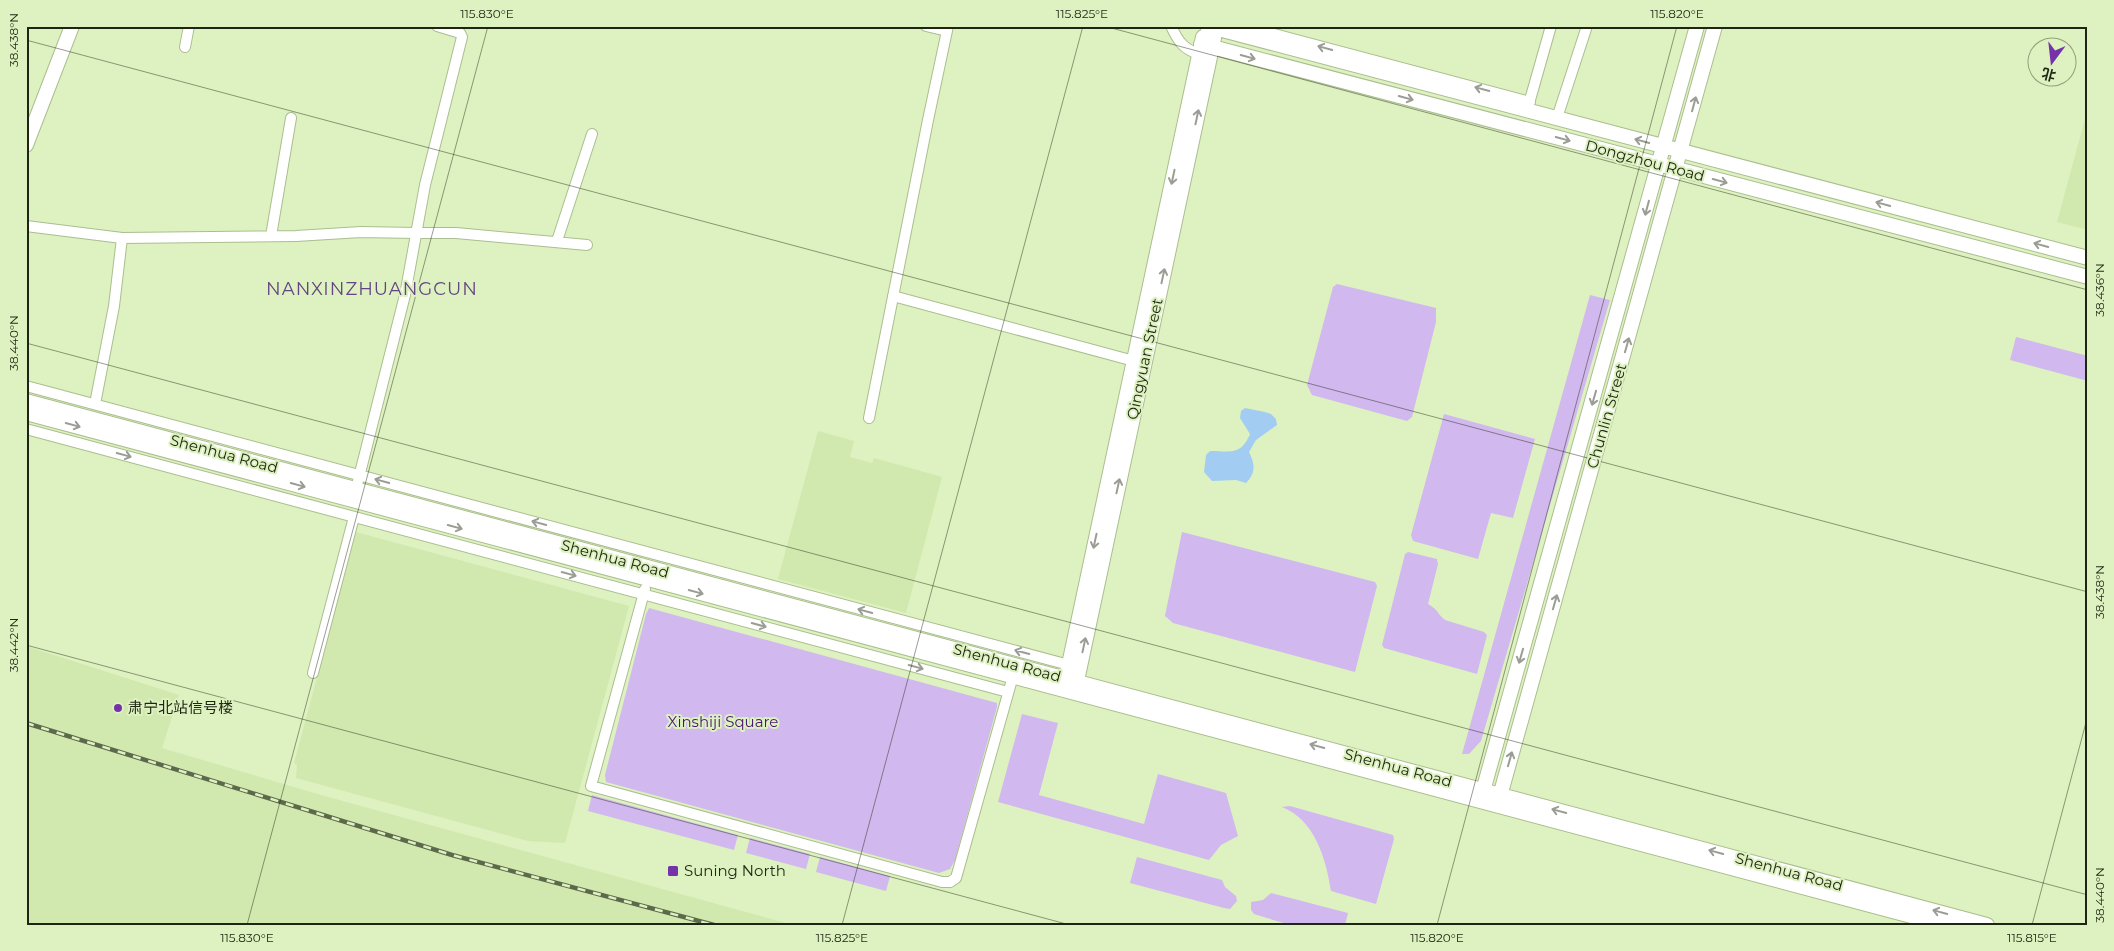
<svg xmlns="http://www.w3.org/2000/svg" width="2114" height="951" viewBox="0 0 2114 951" font-family="Montserrat,'Noto Sans SC',sans-serif">
<rect width="100%" height="100%" fill="#ddf2c0"/>
<path fill="#d1e8af" d="M2088,108V230L2057,222Z
M818,431L854,441L850,457L872,463L874,458L942,477L906,613L778,579Z
M356,532L629,606L565,843L528,841L296,778L297,765L294,763Z
M26,646L179,695L162,748L321,795L793,925H26Z"/>
<path fill="#d1b8ee" d="M1337,284L1436,308V322L1412,417L1407,421L1312,395L1307,385L1333,287Z
M1590,295L1610,300L1481,741L1469,754H1462Z
M2016,337L2088,356V381L2010,360Z
M1444,414L1535,439L1513,518L1491,513L1478,559L1413,541L1411,535Z
M1182,532L1375,582L1377,586L1355,672L1173,623L1165,616Z
M1408,552L1437,559L1438,564L1428,604C1439,610 1437,614 1445,620L1484,632L1487,635L1477,674L1384,648L1382,645L1405,554Z
M649,608L997,703V707L955,860L950,869L939,873L606,782L605,775L646,614Z
M1022,714L1058,723L1039,795L1144,824L1158,774L1226,793L1238,836L1221,845L1209,860L998,802Z
M592,795L738,835L734,850L588,811Z
M1290,806L1393,835L1394,839L1376,904L1331,891C1326,859 1315,820 1282,807Z
M750,838L810,854L806,869L746,853Z
M820,857L890,876L886,891L816,872Z
M1137,857L1222,880L1225,887L1236,896L1237,901L1230,909L1224,908L1130,883Z
M1271,893L1348,913L1345,925H1290L1254,914L1251,910V902L1263,900Z"/>
<path fill="#a2ccf2" d="M1245,408L1265,412L1271,414L1276,419L1277,425L1256,440L1249,452C1255,464 1256,473 1246,483L1236,480L1212,481L1204,472L1206,455L1210,451C1229,451 1241,456 1250,434L1240,418L1241,411Z"/>
<g fill="none" stroke-linecap="round" stroke-linejoin="round">
<g stroke="#abbe8f" stroke-width="12">
<path id="street" d="M926,26L947,31
M1171,26C1178,41 1183,49 1199,54
M1244,26L1530,102
M185,47L189,26
M1528,107L1551,26
M1557,118L1587,26
M26,226L122,238L296,236L361,232L416,233H456L587,245
M271,236L291,118
M557,241L592,134
M893,296L1134,361
M26,386L1069,665
M95,404L114,306L122,238
M869,418L928,120L948,26
M26,429L1008,692
M358,481L405,295L425,185L462,37L460,33L437,26
M645,589L591,786L942,882H950L956,878L1013,676
M313,673L354,517"/>
</g>
<g stroke="#abbe8f" stroke-width="16">
<path id="secondary" d="M1207,26L2088,258
M1201,44L2088,277
M26,145L72,26
M26,401L1987,925
M26,413L1945,925
M1064,688L1203,37
M1075,690L1214,38
M1481,798L1697,26
M1498,803L1715,26"/>
</g>
<use href="#street" stroke="#fff" stroke-width="10"/>
<use href="#secondary" stroke="#fff" stroke-width="14"/>
<g stroke="#5d694b" stroke-width="4.5">
<path id="rail" d="M26,723L452,855L714,925"/>
</g>
<use href="#rail" stroke="#ddf2c0" stroke-width="2.5" stroke-dasharray="8" stroke-linecap="butt"/>
</g>
<defs><path id="oneway-shaft" d="M-6 0H5M1.5-3L5.5 0L1.5 3" fill="none" stroke-width="1.6" stroke-linecap="round" stroke-linejoin="round" transform="scale(1.25)"/></defs>
<g stroke="#9a9d94">
<use href="#oneway-shaft" transform="translate(1325 48) rotate(-165)"/>
<use href="#oneway-shaft" transform="translate(1248 57) rotate(15)"/>
<use href="#oneway-shaft" transform="translate(1482 89) rotate(-165)"/>
<use href="#oneway-shaft" transform="translate(1406 98) rotate(15)"/>
<use href="#oneway-shaft" transform="translate(1694 104) rotate(-75)"/>
<use href="#oneway-shaft" transform="translate(1197 117) rotate(-78)"/>
<use href="#oneway-shaft" transform="translate(1563 139) rotate(15)"/>
<use href="#oneway-shaft" transform="translate(1642 141) rotate(-165)"/>
<use href="#oneway-shaft" transform="translate(1173 177) rotate(102)"/>
<use href="#oneway-shaft" transform="translate(1720 181) rotate(15)"/>
<use href="#oneway-shaft" transform="translate(1883 204) rotate(-165)"/>
<use href="#oneway-shaft" transform="translate(1647 208) rotate(105)"/>
<use href="#oneway-shaft" transform="translate(2041 245) rotate(-165)"/>
<use href="#oneway-shaft" transform="translate(1163 276) rotate(-78)"/>
<use href="#oneway-shaft" transform="translate(1627 345) rotate(-74)"/>
<use href="#oneway-shaft" transform="translate(1594 398) rotate(106)"/>
<use href="#oneway-shaft" transform="translate(73 425) rotate(15)"/>
<use href="#oneway-shaft" transform="translate(124 455) rotate(15)"/>
<use href="#oneway-shaft" transform="translate(382 481) rotate(-165)"/>
<use href="#oneway-shaft" transform="translate(298 485) rotate(15)"/>
<use href="#oneway-shaft" transform="translate(1118 486) rotate(-78)"/>
<use href="#oneway-shaft" transform="translate(539 523) rotate(-165)"/>
<use href="#oneway-shaft" transform="translate(455 527) rotate(15)"/>
<use href="#oneway-shaft" transform="translate(1095 541) rotate(102)"/>
<use href="#oneway-shaft" transform="translate(569 574) rotate(15)"/>
<use href="#oneway-shaft" transform="translate(696 592) rotate(15)"/>
<use href="#oneway-shaft" transform="translate(1555 602) rotate(-74)"/>
<use href="#oneway-shaft" transform="translate(865 611) rotate(-165)"/>
<use href="#oneway-shaft" transform="translate(759 625) rotate(15)"/>
<use href="#oneway-shaft" transform="translate(1084 645) rotate(-78)"/>
<use href="#oneway-shaft" transform="translate(1022 652) rotate(-165)"/>
<use href="#oneway-shaft" transform="translate(1521 656) rotate(106)"/>
<use href="#oneway-shaft" transform="translate(916 667) rotate(15)"/>
<use href="#oneway-shaft" transform="translate(1317 746) rotate(-165)"/>
<use href="#oneway-shaft" transform="translate(1510 759) rotate(-74)"/>
<use href="#oneway-shaft" transform="translate(1559 811) rotate(-165)"/>
<use href="#oneway-shaft" transform="translate(1716 852) rotate(-165)"/>
<use href="#oneway-shaft" transform="translate(1940 912) rotate(-165)"/>
</g>
<path fill="none" stroke="#1e2512" stroke-width="1" stroke-opacity="0.45" d="M1104,26L2088,290M26,40L2088,592M26,343L2088,895M26,645L1070,925M247,925L488,26M842,925L1083,26M1437,925L1677,26M2032,925L2088,715"/>
<g fill="#7433a8" stroke="#ddf2c0" stroke-width="2">
<circle cx="118" cy="708" r="5"/>
<rect x="667" y="865" width="12" height="12" rx="2.5"/>
</g>
<g text-anchor="middle" stroke-width="4" stroke-linejoin="round" paint-order="stroke">
<g font-size="15" fill="#1e2512" stroke="#ddf2c0">
<text transform="translate(1645 161) rotate(15)" y="5">Dongzhou Road</text>
<text transform="translate(1145 359) rotate(-78)" y="5">Qingyuan Street</text>
<text transform="translate(1607 416) rotate(-74)" y="5">Chunlin Street</text>
<text transform="translate(224 454) rotate(15)" y="5">Shenhua Road</text>
<text transform="translate(615 559) rotate(15)" y="5">Shenhua Road</text>
<text transform="translate(1007 663) rotate(15)" y="5">Shenhua Road</text>
<text transform="translate(1398 768) rotate(15)" y="5">Shenhua Road</text>
<text transform="translate(1789 872) rotate(15)" y="5">Shenhua Road</text>
</g>
<g font-size="15" fill="#1e2512" stroke="#ddf2c0" text-anchor="start">
<text x="128" y="713">肃宁北站信号楼</text>
<text x="684" y="876">Suning North</text>
</g>
<g font-size="15" fill="#491570" stroke="#ddf2c0">
<text x="723" y="727">Xinshiji Square</text>
</g>
<g font-size="18" letter-spacing="1" fill="#634581" stroke="#ddf2c0">
<text x="372" y="295">NANXINZHUANGCUN</text>
</g>
</g>
<rect width="2114" height="951" fill="none" stroke="#ddf2c0" stroke-width="55"/>
<g transform="translate(2052 62) rotate(195)"><circle r="24" fill="#ddf2c0" stroke="#91a07a"/>
<path d="M0-4L9 19L0 12L-9 19Z" fill="#7433a8"/>
<text y="-8" font-size="14" font-weight="bold" text-anchor="middle" fill="#1e2512">北</text>
</g>
<rect x="28" y="28" width="2058" height="896" fill="none" stroke="#1e2512" stroke-width="2"/>
<g font-size="12" text-anchor="middle" fill="#1e2512">
<text x="487" y="18">115.830°E</text>
<text x="1082" y="18">115.825°E</text>
<text x="1677" y="18">115.820°E</text>
<text transform="translate(14 40) rotate(-90)" y="4">38.438°N</text>
<text transform="translate(2100 290) rotate(-90)" y="4">38.436°N</text>
<text transform="translate(14 343) rotate(-90)" y="4">38.440°N</text>
<text transform="translate(2100 592) rotate(-90)" y="4">38.438°N</text>
<text transform="translate(14 645) rotate(-90)" y="4">38.442°N</text>
<text transform="translate(2100 895) rotate(-90)" y="4">38.440°N</text>
<text x="247" y="942">115.830°E</text>
<text x="842" y="942">115.825°E</text>
<text x="1437" y="942">115.820°E</text>
<text x="2032" y="942">115.815°E</text>
</g>
</svg>
